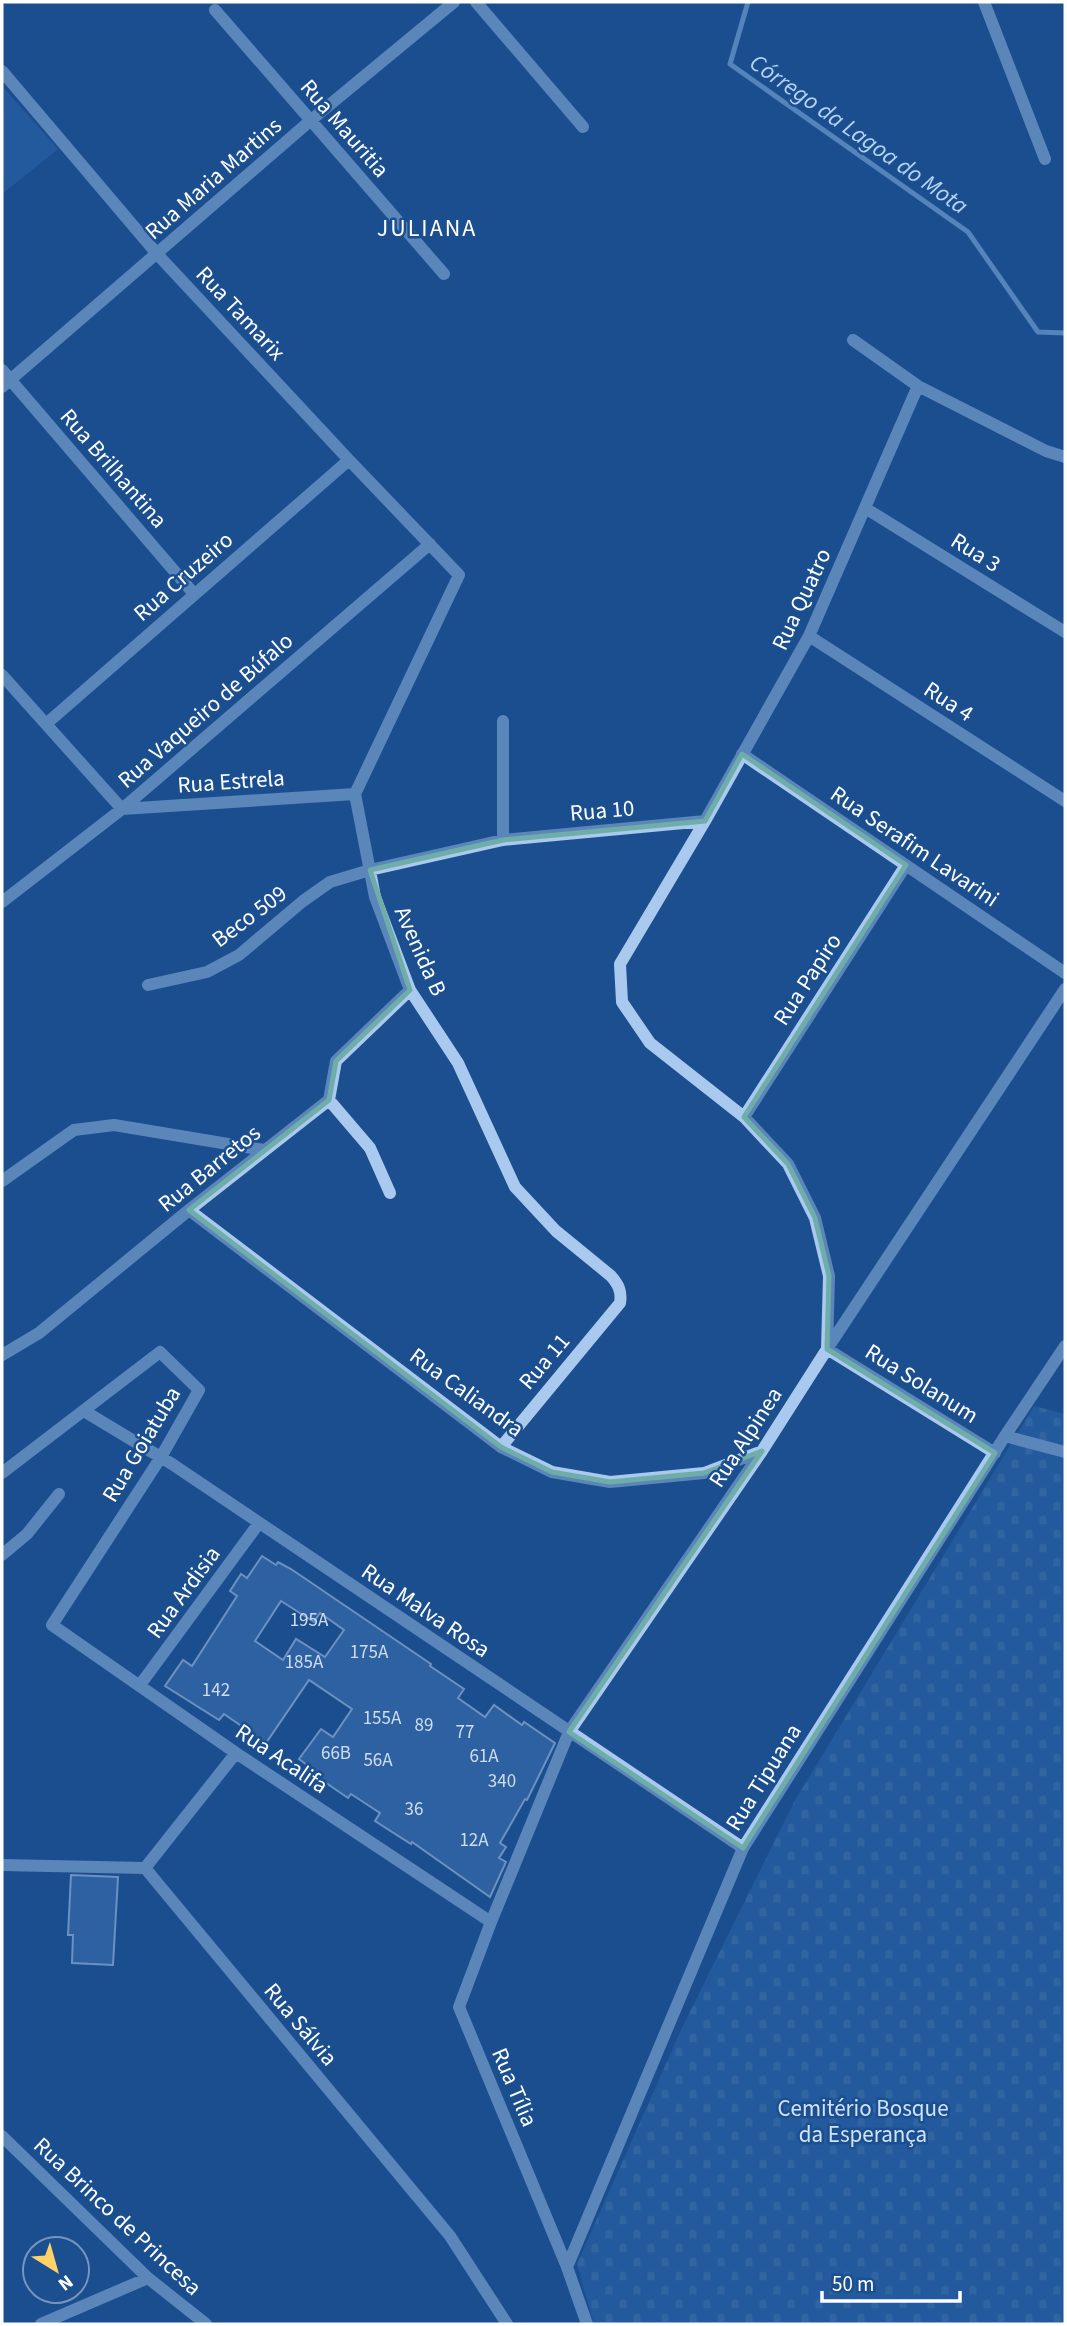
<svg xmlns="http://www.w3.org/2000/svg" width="1067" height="2326" viewBox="0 0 1067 2326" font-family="'Source Sans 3',sans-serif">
<defs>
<pattern id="cemetery-stones" width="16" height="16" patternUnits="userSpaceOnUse" patternTransform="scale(1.75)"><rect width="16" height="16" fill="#2e69ad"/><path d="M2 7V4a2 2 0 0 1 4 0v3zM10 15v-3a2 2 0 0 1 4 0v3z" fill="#4d80b9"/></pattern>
</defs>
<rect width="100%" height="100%" fill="#1b4f8f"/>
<path fill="#2e69ad" d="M2,86L58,149L2,194Z"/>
<path fill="url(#cemetery-stones)" d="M1034,1406L1065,1414V2324H594L577,2264L681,2030L794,1802Z"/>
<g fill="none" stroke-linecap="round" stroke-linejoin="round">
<path stroke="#9cc4f0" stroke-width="5" d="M748,2L730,64L968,232L1038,332L1065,333"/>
</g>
<path fill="#4478b7" stroke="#cfe3fa" stroke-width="2" fill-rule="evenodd" d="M262,1556L276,1565L278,1562L291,1569L431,1664L430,1666L464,1689L458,1698L485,1717L494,1705L522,1725L524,1722L555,1743L527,1800L525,1799L500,1843L506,1847L499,1858L506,1862L490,1897L412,1842L411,1844L375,1821L380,1813L351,1794L348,1798L313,1774L315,1771L299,1759L321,1729L333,1737L352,1709L309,1680L266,1743L224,1714L219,1720L165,1686L183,1660L192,1666L237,1596L230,1591L241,1574L247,1578ZM281,1601L314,1622L320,1613L344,1630L325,1657L296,1639L283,1660L255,1641Z
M71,1875L118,1877L113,1965L72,1963L73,1935H68Z"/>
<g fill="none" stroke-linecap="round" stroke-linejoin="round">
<path stroke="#a9c9ee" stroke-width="12" d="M476,2L583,127
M984,2L1045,159
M215,10L444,274
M2,71L158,255L349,460L459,575L355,794L375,897L410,990L458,1063L515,1187L556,1231L611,1276C618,1284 622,1291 620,1303L501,1447
M853,340L918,386L1046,451L1065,457
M2,370L194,594
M918,386L809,636L705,821L620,964L622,1002L650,1043L744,1117L788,1164L815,1218L829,1276L827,1349L995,1453
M2,387L310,121L454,2
M865,508L1065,632
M809,636L1065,801
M2,675L122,809L355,794
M503,721V840
M46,724L349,460
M742,754L1065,973
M2,902L122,809L430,544
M148,985L207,972L239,955L303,901L330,882L370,870L503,840L705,821
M329,1100L370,1148L390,1193
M744,1117L906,865
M2,1181L74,1130L114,1125L264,1150
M189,1210L501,1447L552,1472L610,1482L704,1473L762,1451
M2,1355L39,1333L189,1210L329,1100L336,1061L410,990
M84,1411L172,1464L743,1848
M1005,1436L1065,1452
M2,1473L160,1352L199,1390L161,1457L52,1625L236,1753L491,1922
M2,1555L27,1534L59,1494
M140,1685L259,1523
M2,1865L145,1868L450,2236L507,2324
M145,1868L236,1753
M2,2136L148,2278L206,2324
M567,2267L743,1848L1005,1436L1065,1346
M41,2324L148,2278
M587,2324L567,2267L459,2007L491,1922L569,1732L762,1451L827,1349L1065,989"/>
</g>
<path d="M0 0H1067V2326H0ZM742,754L906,865L744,1117L788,1164L815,1218L829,1276L827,1349L995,1453L743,1848L569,1732L762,1451L704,1473L610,1482L552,1472L501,1447L189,1210L329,1100L336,1061L410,990L370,870L503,840L705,821Z" fill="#1b4f8f" fill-opacity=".55" fill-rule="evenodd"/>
<path fill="none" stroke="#6fada8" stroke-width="5" stroke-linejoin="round" d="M742,754L906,865L744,1117L788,1164L815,1218L829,1276L827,1349L995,1453L743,1848L569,1732L762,1451L704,1473L610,1482L552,1472L501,1447L189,1210L329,1100L336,1061L410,990L370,870L503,840L705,821Z"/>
<g text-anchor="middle" stroke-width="5" stroke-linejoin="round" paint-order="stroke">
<g font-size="19" fill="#d0dded">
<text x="309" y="1626">195A</text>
<text x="369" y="1658">175A</text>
<text x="304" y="1668">185A</text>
<text x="216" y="1696">142</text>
<text x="382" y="1724">155A</text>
<text x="424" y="1731">89</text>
<text x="465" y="1738">77</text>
<text x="336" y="1759">66B</text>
<text x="484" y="1762">61A</text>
<text x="378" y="1766">56A</text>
<text x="502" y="1787">340</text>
<text x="414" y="1815">36</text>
<text x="474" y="1846">12A</text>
</g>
<g font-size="23" fill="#fff" stroke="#1b4f8f">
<text transform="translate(345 128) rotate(49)" y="8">Rua Mauritia</text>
<text transform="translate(213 178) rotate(-41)" y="8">Rua Maria Martins</text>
<text transform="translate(241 313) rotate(47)" y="8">Rua Tamarix</text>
<text transform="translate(114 468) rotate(49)" y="8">Rua Brilhantina</text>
<text transform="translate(976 552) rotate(32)" y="8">Rua 3</text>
<text transform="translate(183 576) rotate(-41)" y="8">Rua Cruzeiro</text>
<text transform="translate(801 599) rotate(-65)" y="8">Rua Quatro</text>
<text transform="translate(949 701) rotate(33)" y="8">Rua 4</text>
<text transform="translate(205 710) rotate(-41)" y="8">Rua Vaqueiro de Búfalo</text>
<text transform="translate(231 781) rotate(-4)" y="8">Rua Estrela</text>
<text transform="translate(602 810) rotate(-5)" y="8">Rua 10</text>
<text transform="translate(915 846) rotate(34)" y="8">Rua Serafim Lavarini</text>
<text transform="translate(249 916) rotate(-37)" y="8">Beco 509</text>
<text transform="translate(421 951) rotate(66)" y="8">Avenida B</text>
<text transform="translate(807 979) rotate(-57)" y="8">Rua Papiro</text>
<text transform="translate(209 1168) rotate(-39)" y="8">Rua Barretos</text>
<text transform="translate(544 1361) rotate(-50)" y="8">Rua 11</text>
<text transform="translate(922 1383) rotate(32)" y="8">Rua Solanum</text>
<text transform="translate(467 1392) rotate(36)" y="8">Rua Caliandra</text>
<text transform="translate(745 1437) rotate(-57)" y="8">Rua Alpinea</text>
<text transform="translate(141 1444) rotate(-59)" y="8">Rua Goiatuba</text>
<text transform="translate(183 1592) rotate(-54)" y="8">Rua Ardisia</text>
<text transform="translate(426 1610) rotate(34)" y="8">Rua Malva Rosa</text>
<text transform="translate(282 1758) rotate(34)" y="8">Rua Acalifa</text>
<text transform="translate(763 1777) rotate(-58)" y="8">Rua Tipuana</text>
<text transform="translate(301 2024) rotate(50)" y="8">Rua Sálvia</text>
<text transform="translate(515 2087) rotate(67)" y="8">Rua Tília</text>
<text transform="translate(118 2216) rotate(43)" y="8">Rua Brinco de Princesa</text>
</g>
<g font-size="23" fill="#cfe3fa" stroke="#1b4f8f">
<text x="863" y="2116">Cemitério Bosque<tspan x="863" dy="26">da Esperança</tspan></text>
</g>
<g font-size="24" font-style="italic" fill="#b5d3f5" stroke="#1b4f8f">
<text transform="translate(859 134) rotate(35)" y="8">Córrego da Lagoa do Mota</text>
</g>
<g font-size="24" letter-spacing="2" fill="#fff" stroke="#1b4f8f">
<text x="427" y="236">JULIANA</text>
</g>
</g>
<rect width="1067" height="2326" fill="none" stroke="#ffffff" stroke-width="7"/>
<g transform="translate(56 2270) rotate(143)"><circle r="33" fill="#1b4f8f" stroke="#7695bc" stroke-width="2"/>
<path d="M0-5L12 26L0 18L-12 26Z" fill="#ffd166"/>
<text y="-10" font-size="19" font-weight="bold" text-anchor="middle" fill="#ffffff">N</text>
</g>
<path d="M822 2291v10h138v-10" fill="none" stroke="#ffffff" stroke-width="3.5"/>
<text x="832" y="2291" font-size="21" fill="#ffffff" stroke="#1b4f8f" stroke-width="5" paint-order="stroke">50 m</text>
</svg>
